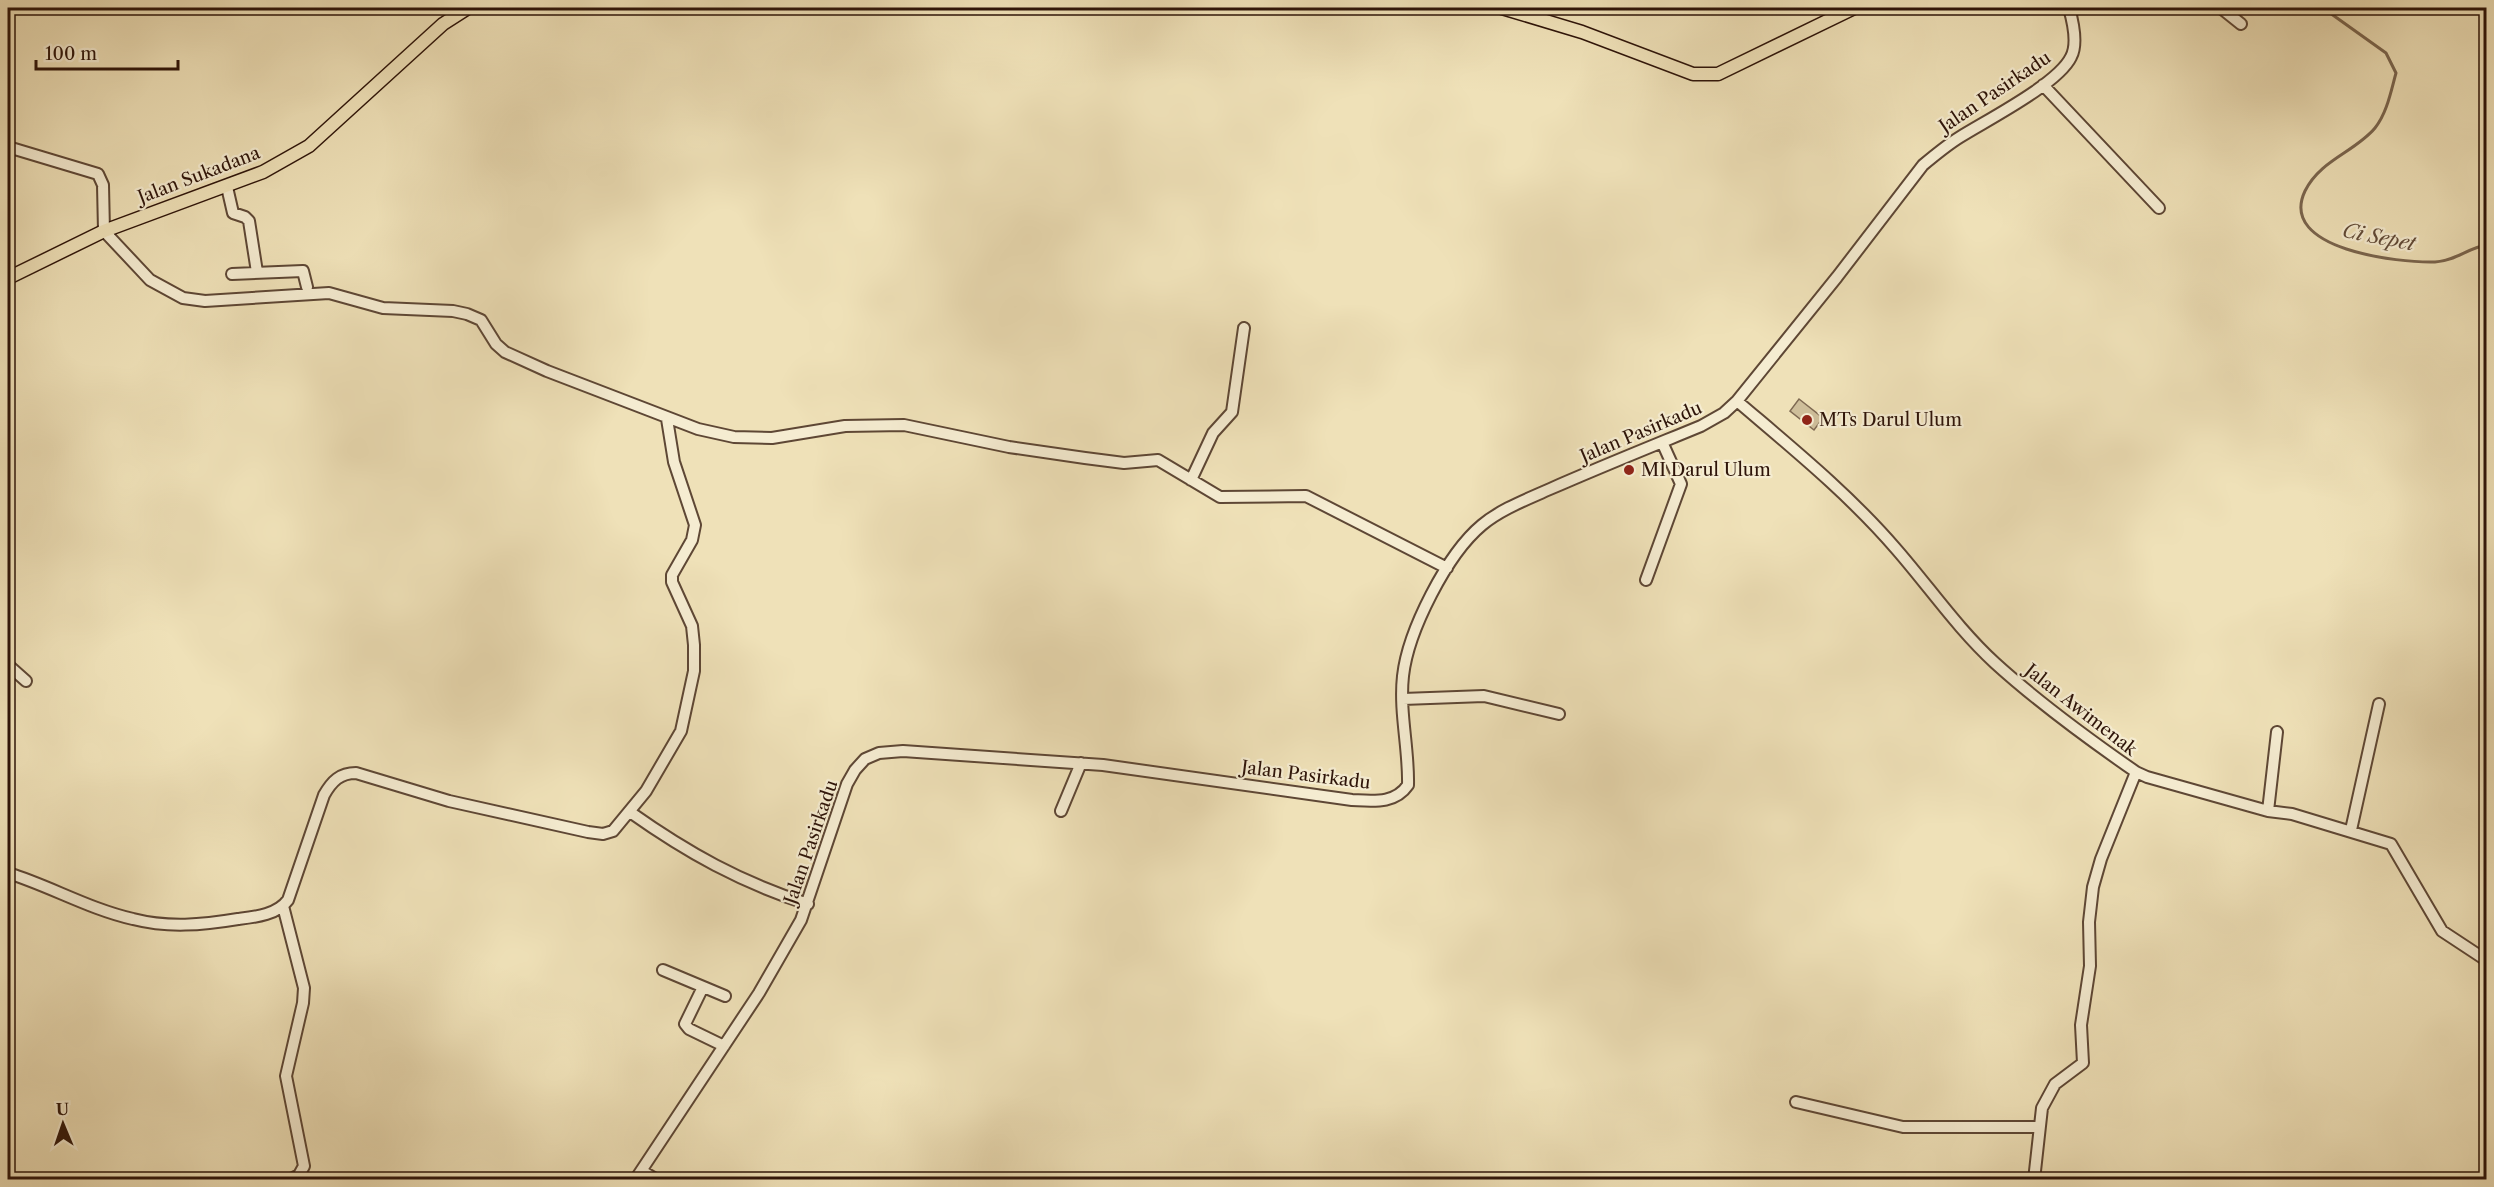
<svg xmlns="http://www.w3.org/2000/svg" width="2494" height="1187" viewBox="0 0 2494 1187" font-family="'Libre Caslon Text',serif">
<rect width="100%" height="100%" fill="#efe1b8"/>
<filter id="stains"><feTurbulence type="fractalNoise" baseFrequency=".00333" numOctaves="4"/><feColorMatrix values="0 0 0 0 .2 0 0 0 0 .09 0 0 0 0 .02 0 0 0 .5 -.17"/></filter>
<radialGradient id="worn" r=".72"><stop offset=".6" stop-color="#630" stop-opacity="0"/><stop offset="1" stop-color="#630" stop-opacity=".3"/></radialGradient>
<path fill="#cebe9a" stroke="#7e6952" stroke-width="1.5" d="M1799,399L1823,418L1814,430L1790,411Z"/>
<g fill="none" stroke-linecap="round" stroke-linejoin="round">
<path stroke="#7a654e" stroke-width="3" d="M2323,8L2386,53L2396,73C2391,91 2387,113 2375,128C2355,152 2320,160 2305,191C2277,250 2400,263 2435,262C2455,261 2468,248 2486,245"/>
<g stroke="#5e4735" stroke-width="14">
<path id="minor" d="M2221,8L2241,24
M2043,85L2159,208
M8,147L98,174L103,185L104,231L150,280L183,298L205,301L329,293L383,308L453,311L467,314L481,320L496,344L505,352L547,371L698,429L734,437L772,438L845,426L904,425L1009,447L1085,458L1124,463L1158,460L1220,497L1306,496L1447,568
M227,187L233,213L245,217L249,221L257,272
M232,274L303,271L307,287
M1737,401C1792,448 1849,494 1897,550C1930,588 1958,629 1995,663C2039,703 2087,738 2136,772L2147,777L2268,811L2292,814L2391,844L2442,931L2486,960
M1191,480L1213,433L1232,412L1244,328
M1646,580L1681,484L1662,442
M8,665L26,681
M1403,699L1484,696L1559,714
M1061,811L1081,763
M2268,811L2277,732
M630,812C688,853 740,882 808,904
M2351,830L2379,704
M8,873C50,886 89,909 133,919C168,928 202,925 238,919C255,917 277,915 288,900L324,795C332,781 340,773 356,773L449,801L588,832L603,834L613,831L646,791L681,731L694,671V645L692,626L672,582V575L692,540L695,525L674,462L667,419
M283,906L304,988L303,1003L286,1076L304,1166L299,1175L289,1180
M663,970L725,996
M703,987L685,1024L689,1029L724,1046
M1796,1102L1903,1127H2039
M642,1171L657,1180
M635,1180L759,993L801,920L847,784L855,770L865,759L879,753L903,751L1103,765L1352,800C1374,801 1395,804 1408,785C1409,749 1399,712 1403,676C1408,631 1447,554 1482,525C1501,509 1528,499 1550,489C1600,467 1650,447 1701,426L1724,413L1737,401L1837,277L1923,165C1935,155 1947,145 1960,137C1987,120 2058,84 2071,57C2078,44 2073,22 2069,8
M2034,1180L2042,1108L2055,1084L2083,1063L2081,1025L2090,966L2089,922L2093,887L2101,859L2136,772"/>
</g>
<g stroke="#2e1409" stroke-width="15">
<path id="major" d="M1502,8L1582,32L1693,74H1718L1854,8
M8,278L104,231L263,172L309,146L443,24L468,8"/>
</g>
<use href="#minor" stroke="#f5ecd1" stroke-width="10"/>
<use href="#major" stroke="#efe1b8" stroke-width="12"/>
</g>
<g fill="#8f2418" stroke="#f5ecd1" stroke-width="2">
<circle cx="1807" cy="420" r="6"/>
<circle cx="1629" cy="470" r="6"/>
</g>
<g text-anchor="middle" stroke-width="4.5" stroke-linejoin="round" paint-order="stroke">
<g font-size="18" fill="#2e1409" stroke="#f5ecd1">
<text transform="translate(1995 92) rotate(-34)" y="6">Jalan Pasirkadu</text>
<text transform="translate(199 175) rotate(-21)" y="6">Jalan Sukadana</text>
<text transform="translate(1641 432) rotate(-23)" y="6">Jalan Pasirkadu</text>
<text transform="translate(2081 710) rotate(38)" y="6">Jalan Awimenak</text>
<text transform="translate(1306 775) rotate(7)" y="6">Jalan Pasirkadu</text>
<text transform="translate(811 842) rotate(-71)" y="6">Jalan Pasirkadu</text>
</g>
<g font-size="18" fill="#2e1409" stroke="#f5ecd1" text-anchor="start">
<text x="1819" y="426">MTs Darul Ulum</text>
<text x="1641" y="476">MI Darul Ulum</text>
</g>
<g font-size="20" font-style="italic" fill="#614a37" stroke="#f5ecd1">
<text transform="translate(2379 237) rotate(11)" y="7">Ci Sepet</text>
</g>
</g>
<rect width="2494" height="1187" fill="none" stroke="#efe1b8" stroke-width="30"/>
<rect x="9" y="9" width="2476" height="1169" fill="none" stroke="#2e1409" stroke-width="3"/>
<rect x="15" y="15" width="2464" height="1157" fill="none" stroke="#2e1409" stroke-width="1.5"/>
<g transform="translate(63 1124) rotate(358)" stroke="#f5ecd1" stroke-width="4.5" paint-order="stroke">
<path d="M0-4.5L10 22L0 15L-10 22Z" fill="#2e1409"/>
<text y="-9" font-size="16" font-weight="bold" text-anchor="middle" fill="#2e1409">U</text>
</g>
<path d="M36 60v9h142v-9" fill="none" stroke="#2e1409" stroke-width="3"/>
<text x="45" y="60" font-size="18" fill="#2e1409" stroke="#f5ecd1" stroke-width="4.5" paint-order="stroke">100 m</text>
<rect width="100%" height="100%" filter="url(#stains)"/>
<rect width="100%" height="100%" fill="url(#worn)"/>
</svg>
